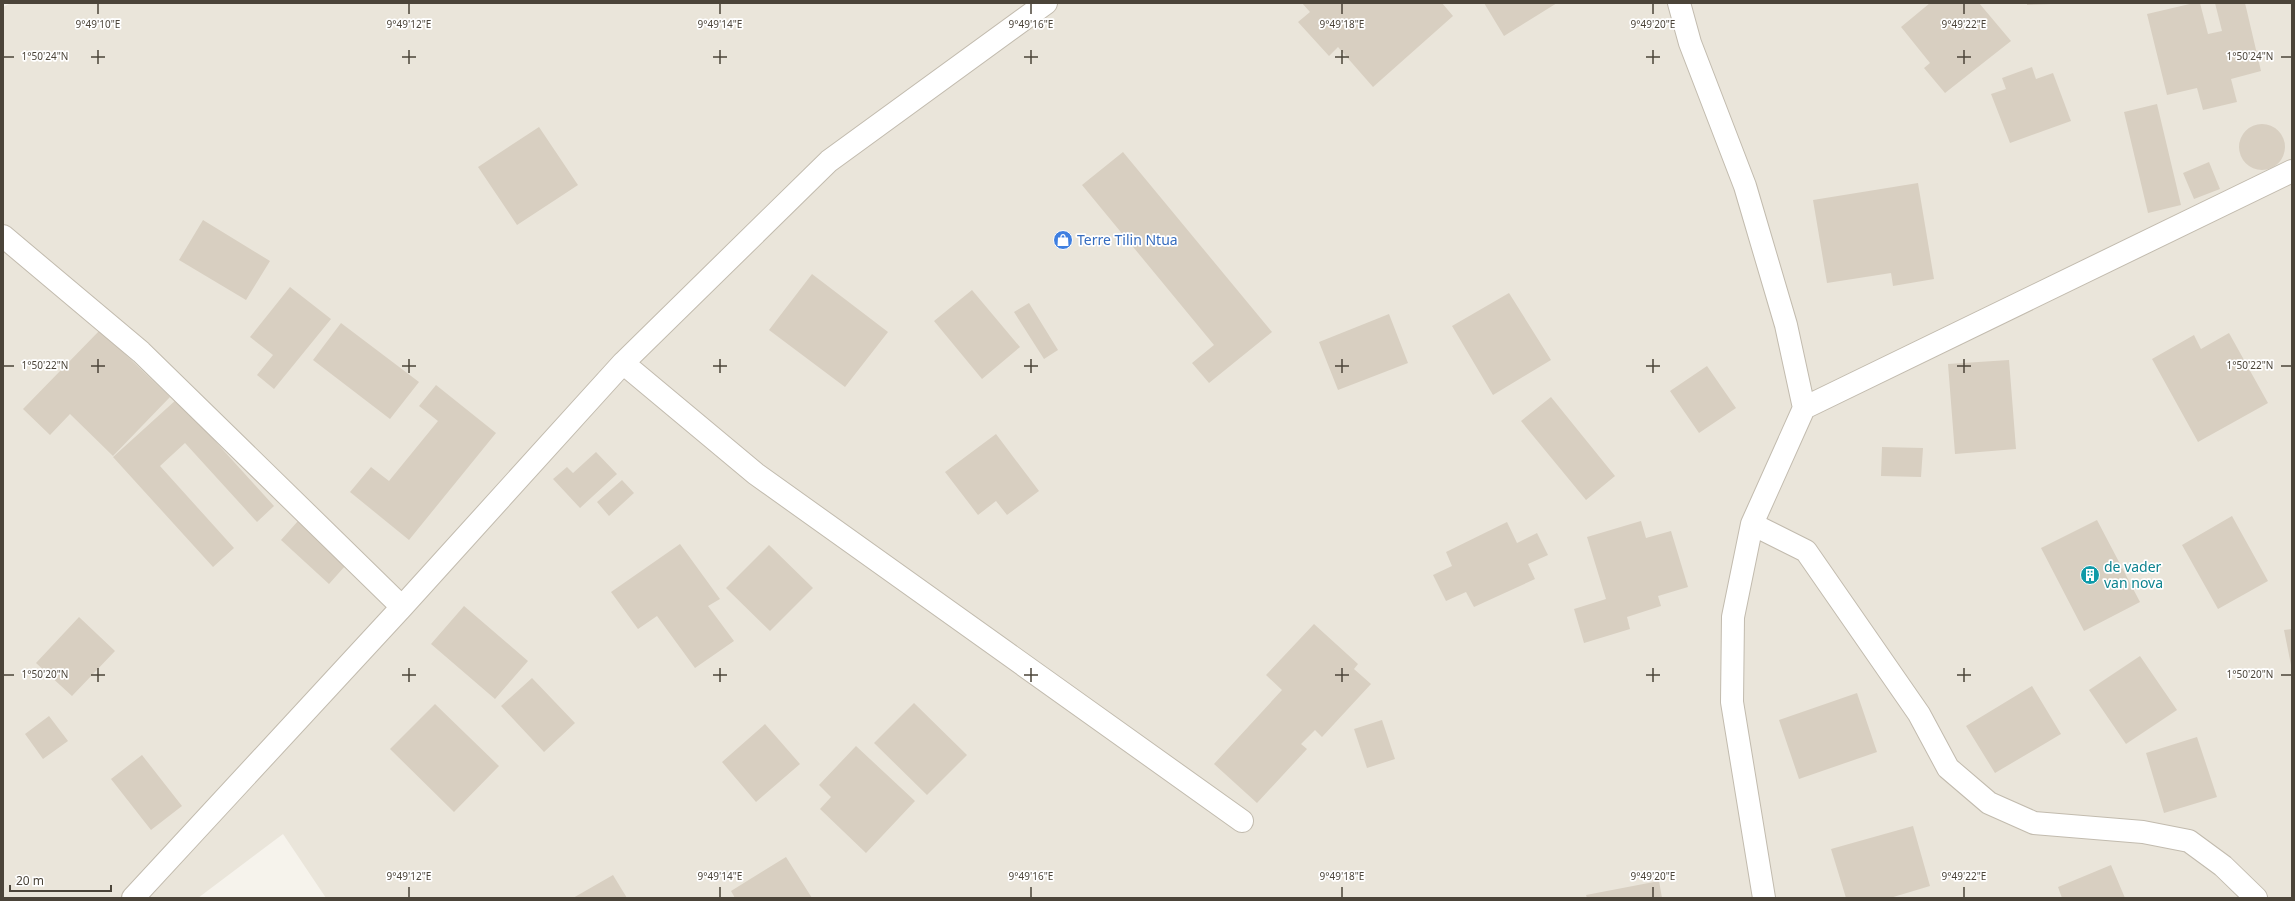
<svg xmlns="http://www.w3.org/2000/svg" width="2295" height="901" viewBox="0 0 2295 901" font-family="'Noto Sans',sans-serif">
<rect width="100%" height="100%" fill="#f6f3ec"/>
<path fill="#eae5da" d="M11,3H2292V898H326L283,834L198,898H3V7Z"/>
<path fill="#d8cfc1" d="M1302,3H1442L1453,16L1373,87L1338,47L1329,56L1298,22L1310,12Z
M1484,3H1557L1504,36Z
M1930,3H1979L2011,41L1945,93L1924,68L1930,63L1901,27Z
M2027,3H2051V4L2027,5Z
M2194,3H2200L2208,34L2222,31L2215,3H2245L2261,71L2231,79L2237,102L2203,110L2197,88L2167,95L2147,14Z
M2032,67L2036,79L2053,73L2071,121L2010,143L1991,94L2006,89L2002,78Z
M2157,104L2181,205L2148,213L2124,112Z
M2239 147a23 23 0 1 1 46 0a23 23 0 1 1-46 0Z
M539,127L578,185L517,225L478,167Z
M1123,152L1272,332L1209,383L1192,363L1214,345L1082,185Z
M2209,162L2220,189L2194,199L2183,173Z
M1918,183L1934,279L1893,286L1891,273L1827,283L1813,200Z
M203,220L270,261L246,300L179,260Z
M812,274L888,332L845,387L769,330Z
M290,287L331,319L274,389L257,375L273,355L250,337Z
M972,290L1020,347L982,379L934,321Z
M1509,293L1551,360L1493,395L1452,326Z
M1029,303L1058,350L1044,359L1014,312Z
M1389,314L1408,363L1338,390L1319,342Z
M341,323L419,382L390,419L313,360Z
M100,330L170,397L113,456L70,414L50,435L23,409Z
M2229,333L2268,403L2198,442L2152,359L2194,335L2201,349Z
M2009,360L2016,449L1955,454L1948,364Z
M1707,366L1736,408L1699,433L1670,391Z
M436,385L496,433L409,540L350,492L371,467L389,481L438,421L419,406Z
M1551,397L1615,476L1586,500L1521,421Z
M177,399L274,506L257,522L185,443L160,466L234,548L213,567L113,457Z
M996,434L1039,491L1007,515L996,501L978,515L945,472Z
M1882,447L1923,448L1921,477L1881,476Z
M596,452L617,474L580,508L553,479L567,467L573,473Z
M622,480L634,493L609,516L597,502Z
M2232,516L2268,581L2218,609L2182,545Z
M2097,520L2140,602L2084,631L2041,548Z
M298,521L346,565L329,584L281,540Z
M1641,521L1646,538L1671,531L1688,587L1658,596L1661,606L1627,617L1630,629L1584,643L1574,609L1606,599L1587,537Z
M1507,522L1517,543L1537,533L1548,555L1528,564L1535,579L1474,607L1466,592L1446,601L1433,575L1452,566L1446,552Z
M680,544L720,599L708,606L734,641L695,668L657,616L638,629L611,592Z
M769,545L813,588L770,631L726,588Z
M464,606L528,661L495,699L431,644Z
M79,617L115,651L72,696L36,663Z
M1314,624L1358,664L1354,669L1371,684L1322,737L1315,730L1301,744L1307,749L1257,803L1214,764L1282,690L1266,675Z
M2292,629V665H2291L2284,630Z
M2140,656L2177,710L2126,744L2089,690Z
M532,678L575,723L544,752L501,706Z
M2032,686L2061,734L1995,773L1966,726Z
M1857,693L1877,752L1799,779L1779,720Z
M914,703L967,755L927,795L874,743Z
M435,704L499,766L454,812L390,749Z
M49,716L68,741L43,759L25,734Z
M1382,720L1395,759L1367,768L1354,729Z
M765,724L800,764L756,802L722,762Z
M2197,737L2217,797L2164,813L2146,753Z
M856,746L915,801L866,853L820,809L831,797L819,785Z
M142,755L182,806L151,830L111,779Z
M1913,826L1930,886L1890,898H1846L1831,849Z
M786,857L812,898H735L731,891Z
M2111,865L2125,898H2062L2058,887Z
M613,875L627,898H573Z
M1659,881L1662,898H1587L1586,895Z"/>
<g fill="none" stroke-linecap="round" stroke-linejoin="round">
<g stroke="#c2bbae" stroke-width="24">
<path id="minor" d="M1679,3L1690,43L1745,186L1786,325L1804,408L1752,524L1733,617L1732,702L1764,898
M3,236L141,352L402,607
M623,363L756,474L1242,821
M1804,408L2292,171
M1752,524L1806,551L1919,714L1948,768L1989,803L2034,823L2143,832L2189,841L2223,866L2256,898
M133,898L402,607L623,363L829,161L1046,3"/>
</g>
<use href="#minor" stroke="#fff" stroke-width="22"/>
</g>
<path fill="none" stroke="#4b4439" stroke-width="1.5" d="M98,4V14M409,4V14M720,4V14M1031,4V14M1342,4V14M1653,4V14M1964,4V14M98,50V64M409,50V64M720,50V64M1031,50V64M1342,50V64M1653,50V64M1964,50V64M4,57H14M91,57H105M402,57H416M713,57H727M1024,57H1038M1335,57H1349M1646,57H1660M1957,57H1971M2281,57H2291M98,359V373M409,359V373M720,359V373M1031,359V373M1342,359V373M1653,359V373M1964,359V373M4,366H14M91,366H105M402,366H416M713,366H727M1024,366H1038M1335,366H1349M1646,366H1660M1957,366H1971M2281,366H2291M98,668V682M409,668V682M720,668V682M1031,668V682M1342,668V682M1653,668V682M1964,668V682M4,675H14M91,675H105M402,675H416M713,675H727M1024,675H1038M1335,675H1349M1646,675H1660M1957,675H1971M2281,675H2291M409,887V897M720,887V897M1031,887V897M1342,887V897M1653,887V897M1964,887V897"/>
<defs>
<g id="shop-disc" transform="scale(1)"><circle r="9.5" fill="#3f7fe0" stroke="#fff"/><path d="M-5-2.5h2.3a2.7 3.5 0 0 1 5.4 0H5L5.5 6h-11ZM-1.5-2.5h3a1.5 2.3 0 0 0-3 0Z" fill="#fff"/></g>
<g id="building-disc" transform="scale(1)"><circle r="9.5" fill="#0f9aa8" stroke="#fff"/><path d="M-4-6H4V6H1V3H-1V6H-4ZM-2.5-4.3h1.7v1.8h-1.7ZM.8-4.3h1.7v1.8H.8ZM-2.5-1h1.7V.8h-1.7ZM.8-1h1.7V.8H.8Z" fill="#fff"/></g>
</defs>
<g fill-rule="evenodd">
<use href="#shop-disc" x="1063" y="240"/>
<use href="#building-disc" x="2090" y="575"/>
</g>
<g text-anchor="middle" stroke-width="3.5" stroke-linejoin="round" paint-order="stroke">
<g font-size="14" fill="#366cbe" stroke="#fff" text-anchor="start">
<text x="1077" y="245">Terre Tilin Ntua</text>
</g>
<g font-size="14" fill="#0d838f" stroke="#fff" text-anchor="start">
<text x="2104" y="572">de vader<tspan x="2104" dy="16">van nova</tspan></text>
</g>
</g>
<g font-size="10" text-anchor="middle" fill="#4b4439" stroke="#fff" stroke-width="3.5" stroke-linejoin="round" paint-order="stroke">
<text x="98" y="28">9°49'10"E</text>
<text x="409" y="28">9°49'12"E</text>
<text x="720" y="28">9°49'14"E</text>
<text x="1031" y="28">9°49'16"E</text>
<text x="1342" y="28">9°49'18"E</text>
<text x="1653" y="28">9°49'20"E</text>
<text x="1964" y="28">9°49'22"E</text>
<text x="45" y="60">1°50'24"N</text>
<text x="2250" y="60">1°50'24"N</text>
<text x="45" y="369">1°50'22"N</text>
<text x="2250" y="369">1°50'22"N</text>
<text x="45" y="678">1°50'20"N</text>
<text x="2250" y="678">1°50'20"N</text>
<text x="409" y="880">9°49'12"E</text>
<text x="720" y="880">9°49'14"E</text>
<text x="1031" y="880">9°49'16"E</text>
<text x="1342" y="880">9°49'18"E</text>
<text x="1653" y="880">9°49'20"E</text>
<text x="1964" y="880">9°49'22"E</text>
</g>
<rect width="2295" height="901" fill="none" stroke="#4b4439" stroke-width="8"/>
<path d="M10 885v6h101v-6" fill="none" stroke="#4b4439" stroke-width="2"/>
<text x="16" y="885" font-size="12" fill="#4b4439" stroke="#ffffff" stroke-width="3" paint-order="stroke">20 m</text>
</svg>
